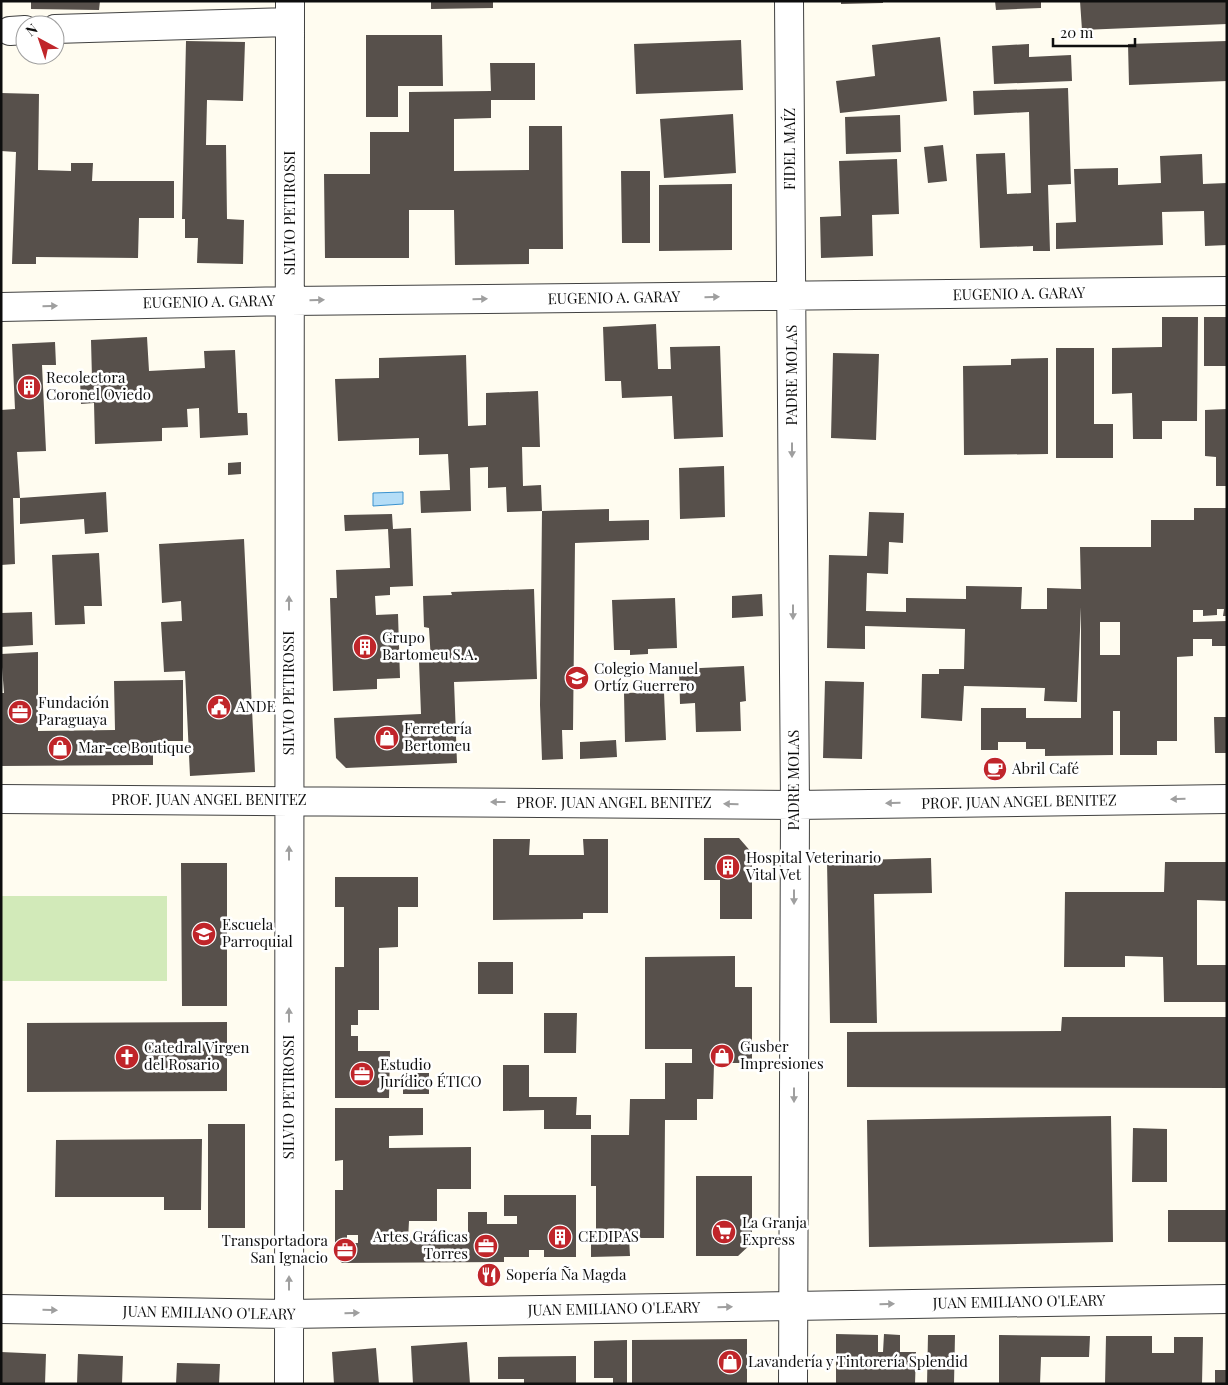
<svg xmlns="http://www.w3.org/2000/svg" width="1228" height="1385" viewBox="0 0 1228 1385" font-family="'Playfair Display',serif">
<rect width="100%" height="100%" fill="#fffcf0"/>
<path fill="#d2eab9" d="M1,896H167V981H1Z"/>
<path fill="#b4ddf7" stroke="#3a92cf" d="M403,492V504L373,506V493Z"/>
<path fill="#57504b" fill-rule="evenodd" d="M31,1H100L99,10L31,9Z
M431,1H493V8L431,9Z
M841,1H883V3L841,4Z
M995,1H1041V8L996,10Z
M1080,1H1227V24L1082,30Z
M366,35H442L443,86H398V117H366Z
M940,37L947,101L840,113L836,81L875,76L872,45Z
M741,40L743,90L636,94L634,44Z
M186,41L245,42L243,101L207,100L206,145H226L227,219L244,220L243,264L197,263L198,238H185V219H182Z
M1227,41V81L1129,85L1128,44Z
M1029,44V57L1071,55L1072,81L994,84L992,46Z
M490,63H535V100H491V118L454,119V171L529,170V126H562L563,249H529V264L455,265L454,210H409V258H325L324,174H370V132H409V92L491,91Z
M1068,88L1071,184L1048,185L1050,251H1033V246L980,248L976,154L1005,153L1007,194L1031,193L1029,112L974,115L973,91Z
M1,93L39,94L38,170L71,171V163H93L92,181H174V218H139L138,258L36,257V264H12L16,152L1,151Z
M733,114L736,173L664,178L660,119Z
M900,115L901,152L846,154L845,117Z
M943,145L947,181L928,183L924,147Z
M1202,154L1203,184L1227,183V245L1205,246L1204,211L1162,212L1163,245L1056,249V223L1076,222L1074,169L1118,168V185L1161,183L1160,156Z
M897,159L899,214L872,215L873,256L821,258L820,217L841,216L839,161Z
M621,171H650V243H622Z
M732,184V250L659,251V185Z
M1162,317H1198L1197,421H1162V439H1133L1132,393L1112,394V348L1162,347Z
M1204,317H1227V366H1204Z
M656,324L658,369H671L670,347L720,346L723,437L674,439L672,396L622,398L621,381H605L603,327Z
M147,337L149,371L205,368L204,351L235,350L238,413H247L248,435L200,438L199,408L187,409L188,427L162,428V441L95,444L94,403L81,404L80,379H92L91,340Z
M55,342L56,365H42L46,451L17,452L20,498H13L15,564L1,565V410L15,409L12,344Z
M1056,348H1094V424H1113V458H1056Z
M833,353L879,354L876,440L831,438Z
M466,355L468,426L486,425V393L538,391L540,447H522L523,486L541,485L542,511L507,512L506,487L488,488V467L470,468L471,511L421,513L420,491L450,490L448,454L419,455V438L338,441L335,379L379,378V358Z
M1048,358V454L964,455L963,366L1011,365V359Z
M1227,409V486H1216V457L1205,456V410Z
M241,462V474L228,475V463Z
M724,466L725,517L680,519L679,468Z
M106,492L108,532L85,534L84,519L20,524V498Z
M1194,508H1227V616H1223L1224,609H1217V615L1203,616V610H1193V622L1227,621V646H1212V639H1193V656L1177,657V741H1157V755H1120V711H1113V755L1045,756V749H1026V742H998V750H981V708H1026V718H1081V607L1077,702L1044,701L1045,688L964,686L962,721L921,718L922,674H939V669H964L965,629L865,626V649L827,648L829,555L867,556L869,512L904,513L903,543L889,542L888,574L867,573L866,611L906,612V598L966,599V586L1022,587L1021,609H1047V588L1081,589L1080,547H1151V520H1194ZM1100,622H1120V655H1100Z
M609,509V521L649,520V540L575,543L573,730H562L563,759L542,760L540,705L542,511Z
M392,514L393,529L411,528L413,586L390,587V595L375,596L376,615L398,614L400,678L377,679V689L333,691L330,598H337L336,570L390,568L388,529L345,531L344,515Z
M244,539L255,772L190,776L185,671L164,672L161,622L182,621L181,601L162,603L159,544Z
M99,553L102,606H84L85,624L55,625L52,555Z
M534,589L537,679L454,682L457,763L346,768L336,758L334,718L421,714L419,661H431L429,628L424,627L423,596L452,595L451,592Z
M762,594L763,616L732,618V596Z
M675,598L677,648L648,649V654L630,655V650H614L612,600Z
M32,612L33,645L1,647V613Z
M38,652V731L115,730L114,681L183,680V741H153V765L1,766V693H4L1,654Z
M744,666L746,701L740,702L741,731L696,732L695,703L680,704L679,669Z
M825,681L864,682L862,759L823,758Z
M664,692L666,740L625,742L624,693Z
M1214,717H1227V753H1215Z
M616,740L617,757L580,759V742Z
M704,838H739L752,853V919H720V880H704Z
M493,839H530L529,855H584L583,839H608V913H583V919L493,920Z
M931,858L932,893L874,894L877,1023H830L827,861Z
M1165,862H1227V901L1197,900V965H1227V1002H1164L1163,957L1125,956V967H1064L1065,892H1164Z
M181,863H227V1006H182Z
M335,877H418V907H398V947L379,948V1010H358V1025H351V1036H358V1051H390L389,1098H335V967H344V907H335Z
M735,956V987H752V1063H714L713,1099H697V1120H665L664,1238H629L630,1256L591,1257V1241H596V1186H591V1135H629L630,1099H665V1063H692V1049H645V957Z
M478,962H513V994H478Z
M544,1013H577L576,1053H544Z
M1062,1017H1227V1088L847,1087V1032L1061,1031Z
M227,1022V1091L27,1092V1023Z
M503,1065H529V1097H577L576,1115H591V1129H544V1110L503,1111Z
M403,1073H429V1094H403Z
M335,1108H423V1135L389,1136V1148L471,1147V1189H437V1221H409L408,1240H443V1234H468V1212H487V1224H517V1216H504V1195H576V1257H544V1250H529V1257H504V1262L342,1263L335,1255V1190H343V1160L335,1161ZM347,1235H358V1243H347Z
M1111,1116L1113,1242L869,1247L867,1120Z
M208,1124H245V1228H208Z
M1133,1128L1167,1129V1182H1132Z
M202,1139L201,1210H164V1197H55L56,1140Z
M696,1176H752V1243L738,1256H696Z
M1168,1210H1227V1242H1168Z
M480,1269H498V1281H480Z
M836,1334L878,1335V1352H883L884,1334L900,1335V1352H916L915,1384H836Z
M928,1335H955L954,1384H927Z
M999,1335L1090,1336L1089,1357H1041L1040,1384H999Z
M1106,1336H1152V1353H1174V1337H1203L1202,1384H1105Z
M747,1339V1384H632V1340Z
M627,1340V1384H613V1378H594V1341Z
M467,1342L470,1384H413L411,1346Z
M376,1348L379,1384H334L332,1352Z
M1,1352L46,1354L45,1384H1Z
M78,1354L123,1356L122,1384H77Z
M576,1356V1384H524V1379H498V1357Z
M177,1363L220,1364L219,1384H176Z
M1215,1370H1227V1384H1215Z"/>
<g fill="none" stroke-linecap="round" stroke-linejoin="round">
<g stroke="#414141" stroke-width="30">
<path id="minor" d="M789,1L795,805L793,1384
M55,29L290,22
M10,31L25,30
M1,307L290,301L1227,291
M1,799L795,805L1227,799
M1,1309L289,1314L1227,1299
M289,1384L290,1"/>
</g>
<use href="#minor" stroke="#fff" stroke-width="28"/>
</g>
<defs><path id="oneway-solid" d="M-6-.8H1V-3.2L6.5 0L1 3.2V.8H-6Z" transform="scale(1.25)"/></defs>
<g fill="#9f9f9f">
<use href="#oneway-solid" transform="translate(712 297) rotate(-1)"/>
<use href="#oneway-solid" transform="translate(480 299) rotate(-1)"/>
<use href="#oneway-solid" transform="translate(317 300) rotate(-1)"/>
<use href="#oneway-solid" transform="translate(50 306) rotate(-1)"/>
<use href="#oneway-solid" transform="translate(792 450) rotate(90)"/>
<use href="#oneway-solid" transform="translate(289 603) rotate(-90)"/>
<use href="#oneway-solid" transform="translate(793 612) rotate(90)"/>
<use href="#oneway-solid" transform="translate(1178 799) rotate(179)"/>
<use href="#oneway-solid" transform="translate(498 802) rotate(-180)"/>
<use href="#oneway-solid" transform="translate(893 803) rotate(179)"/>
<use href="#oneway-solid" transform="translate(731 804) rotate(-179)"/>
<use href="#oneway-solid" transform="translate(289 853) rotate(-90)"/>
<use href="#oneway-solid" transform="translate(794 897) rotate(90)"/>
<use href="#oneway-solid" transform="translate(289 1015) rotate(-90)"/>
<use href="#oneway-solid" transform="translate(794 1095) rotate(90)"/>
<use href="#oneway-solid" transform="translate(289 1283) rotate(-90)"/>
<use href="#oneway-solid" transform="translate(887 1304) rotate(-1)"/>
<use href="#oneway-solid" transform="translate(725 1307) rotate(-1)"/>
<use href="#oneway-solid" transform="translate(50 1310) rotate(1)"/>
<use href="#oneway-solid" transform="translate(352 1313) rotate(-1)"/>
</g>
<defs>
<g id="building-disc" transform="scale(1.25)"><circle r="9.5" fill="#c0252a" stroke="#fff"/><path d="M-4-6H4V6H1V3H-1V6H-4ZM-2.5-4.3h1.7v1.8h-1.7ZM.8-4.3h1.7v1.8H.8ZM-2.5-1h1.7V.8h-1.7ZM.8-1h1.7V.8H.8Z" fill="#fff"/></g>
<g id="school-disc" transform="scale(1.25)"><circle r="9.5" fill="#c0252a" stroke="#fff"/><path d="M0-5L7-2L0 1L-7-2ZM-4 1L0 2.5L4 1V4Q0 6-4 4Z" fill="#fff"/></g>
<g id="civic-disc" transform="scale(1.25)"><circle r="9.5" fill="#c0252a" stroke="#fff"/><path d="M-.6-6.5H3V-4.5H.6V-3L4-1V1h2V6H-6V1h2V-1L-.6-3ZM-1.2 2.5V6h2.4V2.5Z" fill="#fff"/></g>
<g id="office-disc" transform="scale(1.25)"><circle r="9.5" fill="#c0252a" stroke="#fff"/><path d="M-6-3h4V-5.5h4V-3h4V5H-6ZM-1-4.5V-3h2v-1.5ZM-6 0V1H6V0Z" fill="#fff"/></g>
<g id="shop-disc" transform="scale(1.25)"><circle r="9.5" fill="#c0252a" stroke="#fff"/><path d="M-5-2.5h2.3a2.7 3.5 0 0 1 5.4 0H5L5.5 6h-11ZM-1.5-2.5h3a1.5 2.3 0 0 0-3 0Z" fill="#fff"/></g>
<g id="cafe-disc" transform="scale(1.25)"><circle r="9.5" fill="#c0252a" stroke="#fff"/><path d="M-5.5-4.5H6V0H3Q3 3.5 0 3.5H-2.5Q-5.5 3.5-5.5 0ZM3-3.2v2h1.7v-2ZM-6 4.5H4V6H-6Z" fill="#fff"/></g>
<g id="church-disc" transform="scale(1.25)"><circle r="9.5" fill="#c0252a" stroke="#fff"/><path d="M-1.2-6h2.4v3.5h3.3v2.4h-3.3V6h-2.4V-.1h-3.3v-2.4h3.3Z" fill="#fff"/></g>
<g id="supermarket-disc" transform="scale(1.25)"><circle r="9.5" fill="#c0252a" stroke="#fff"/><path d="M-6-5.5h2.5l.6 2H6L4.5 2H-2.5L-4.4-4H-6ZM-1.5 3.2a1.3 1.3 0 1 0 .1 0ZM3 3.2a1.3 1.3 0 1 0 .1 0Z" fill="#fff"/></g>
<g id="restaurant-disc" transform="scale(1.25)"><circle r="9.5" fill="#c0252a" stroke="#fff"/><path d="M-5-6h1v4h1v-4h1v4h1v-4h1v5L-1.5 .5V6h-2V.5L-5-1ZM5-6V6H3V1.5H1.5Q1.5-4 5-6Z" fill="#fff"/></g>
</defs>
<g fill-rule="evenodd">
<use href="#building-disc" x="29" y="387"/>
<use href="#building-disc" x="365" y="647"/>
<use href="#school-disc" x="577" y="678"/>
<use href="#civic-disc" x="219" y="707"/>
<use href="#office-disc" x="20" y="712"/>
<use href="#shop-disc" x="387" y="738"/>
<use href="#shop-disc" x="60" y="748"/>
<use href="#cafe-disc" x="995" y="769"/>
<use href="#building-disc" x="728" y="867"/>
<use href="#school-disc" x="204" y="934"/>
<use href="#shop-disc" x="722" y="1056"/>
<use href="#church-disc" x="127" y="1057"/>
<use href="#office-disc" x="362" y="1074"/>
<use href="#supermarket-disc" x="724" y="1232"/>
<use href="#building-disc" x="560" y="1237"/>
<use href="#office-disc" x="486" y="1246"/>
<use href="#office-disc" x="345" y="1250"/>
<use href="#restaurant-disc" x="489" y="1275"/>
<use href="#shop-disc" x="730" y="1362"/>
</g>
<g text-anchor="middle" stroke-width="5" stroke-linejoin="round" paint-order="stroke">
<g font-size="15" fill="#0e0e0e" stroke="#fff">
<text transform="translate(790 149) rotate(-90)" y="5">FIDEL MAÍZ</text>
<text transform="translate(290 213) rotate(-90)" y="5">SILVIO PETIROSSI</text>
<text transform="translate(1019 294) rotate(-1)" y="5">EUGENIO A. GARAY</text>
<text transform="translate(614 298) rotate(-1)" y="5">EUGENIO A. GARAY</text>
<text transform="translate(209 302) rotate(-1)" y="5">EUGENIO A. GARAY</text>
<text transform="translate(792 375) rotate(-90)" y="5">PADRE MOLAS</text>
<text transform="translate(289 693) rotate(-90)" y="5">SILVIO PETIROSSI</text>
<text transform="translate(794 780) rotate(-90)" y="5">PADRE MOLAS</text>
<text x="209" y="805">PROF. JUAN ANGEL BENITEZ</text>
<text transform="translate(1019 802) rotate(-1)" y="5">PROF. JUAN ANGEL BENITEZ</text>
<text x="614" y="808">PROF. JUAN ANGEL BENITEZ</text>
<text transform="translate(289 1097) rotate(-90)" y="5">SILVIO PETIROSSI</text>
<text transform="translate(1019 1302) rotate(-1)" y="5">JUAN EMILIANO O'LEARY</text>
<text transform="translate(614 1309) rotate(-1)" y="5">JUAN EMILIANO O'LEARY</text>
<text transform="translate(209 1313) rotate(1)" y="5">JUAN EMILIANO O'LEARY</text>
</g>
<g font-size="15" fill="#0e0e0e" stroke="#fff" text-anchor="start">
<text x="46" y="383">Recolectora<tspan x="46" dy="17">Coronel Oviedo</tspan></text>
<text x="382" y="643">Grupo<tspan x="382" dy="17">Bartomeu S.A.</tspan></text>
<text x="594" y="674">Colegio Manuel<tspan x="594" dy="17">Ortíz Guerrero</tspan></text>
<text x="38" y="708">Fundación<tspan x="38" dy="17">Paraguaya</tspan></text>
<text x="236" y="712">ANDE</text>
<text x="404" y="734">Ferretería<tspan x="404" dy="17">Bertomeu</tspan></text>
<text x="78" y="753">Mar-ce Boutique</text>
<text x="1012" y="774">Abril Café</text>
<text x="746" y="863">Hospital Veterinario<tspan x="746" dy="17">Vital Vet</tspan></text>
<text x="222" y="930">Escuela<tspan x="222" dy="17">Parroquial</tspan></text>
<text x="740" y="1052">Gusber<tspan x="740" dy="17">Impresiones</tspan></text>
<text x="144" y="1053">Catedral Virgen<tspan x="144" dy="17">del Rosario</tspan></text>
<text x="380" y="1070">Estudio<tspan x="380" dy="17">Jurídico ÉTICO</tspan></text>
<text x="742" y="1228">La Granja<tspan x="742" dy="17">Express</tspan></text>
<text x="468" y="1242" text-anchor="end">Artes Gráficas<tspan x="468" dy="17">Torres</tspan></text>
<text x="578" y="1242">CEDIPAS</text>
<text x="328" y="1246" text-anchor="end">Transportadora<tspan x="328" dy="17">San Ignacio</tspan></text>
<text x="506" y="1280">Sopería Ña Magda</text>
<text x="748" y="1367">Lavandería y Tintorería Splendid</text>
</g>
</g>
<rect width="1228" height="1385" fill="none" stroke="#0e0e0e" stroke-width="5"/>
<g transform="translate(40 40) rotate(320)"><circle r="24" fill="#ffffff" stroke="#9f9f9f"/>
<path d="M0-4L9 19L0 12L-9 19Z" fill="#c0252a"/>
<text y="-8" font-size="14" font-weight="bold" text-anchor="middle" fill="#0e0e0e">N</text>
</g>
<path d="M1053 38v8h82v-8" fill="none" stroke="#0e0e0e" stroke-width="2.5"/>
<text x="1060" y="38" font-size="15" fill="#0e0e0e" stroke="#ffffff" stroke-width="4" paint-order="stroke">20 m</text>
</svg>
